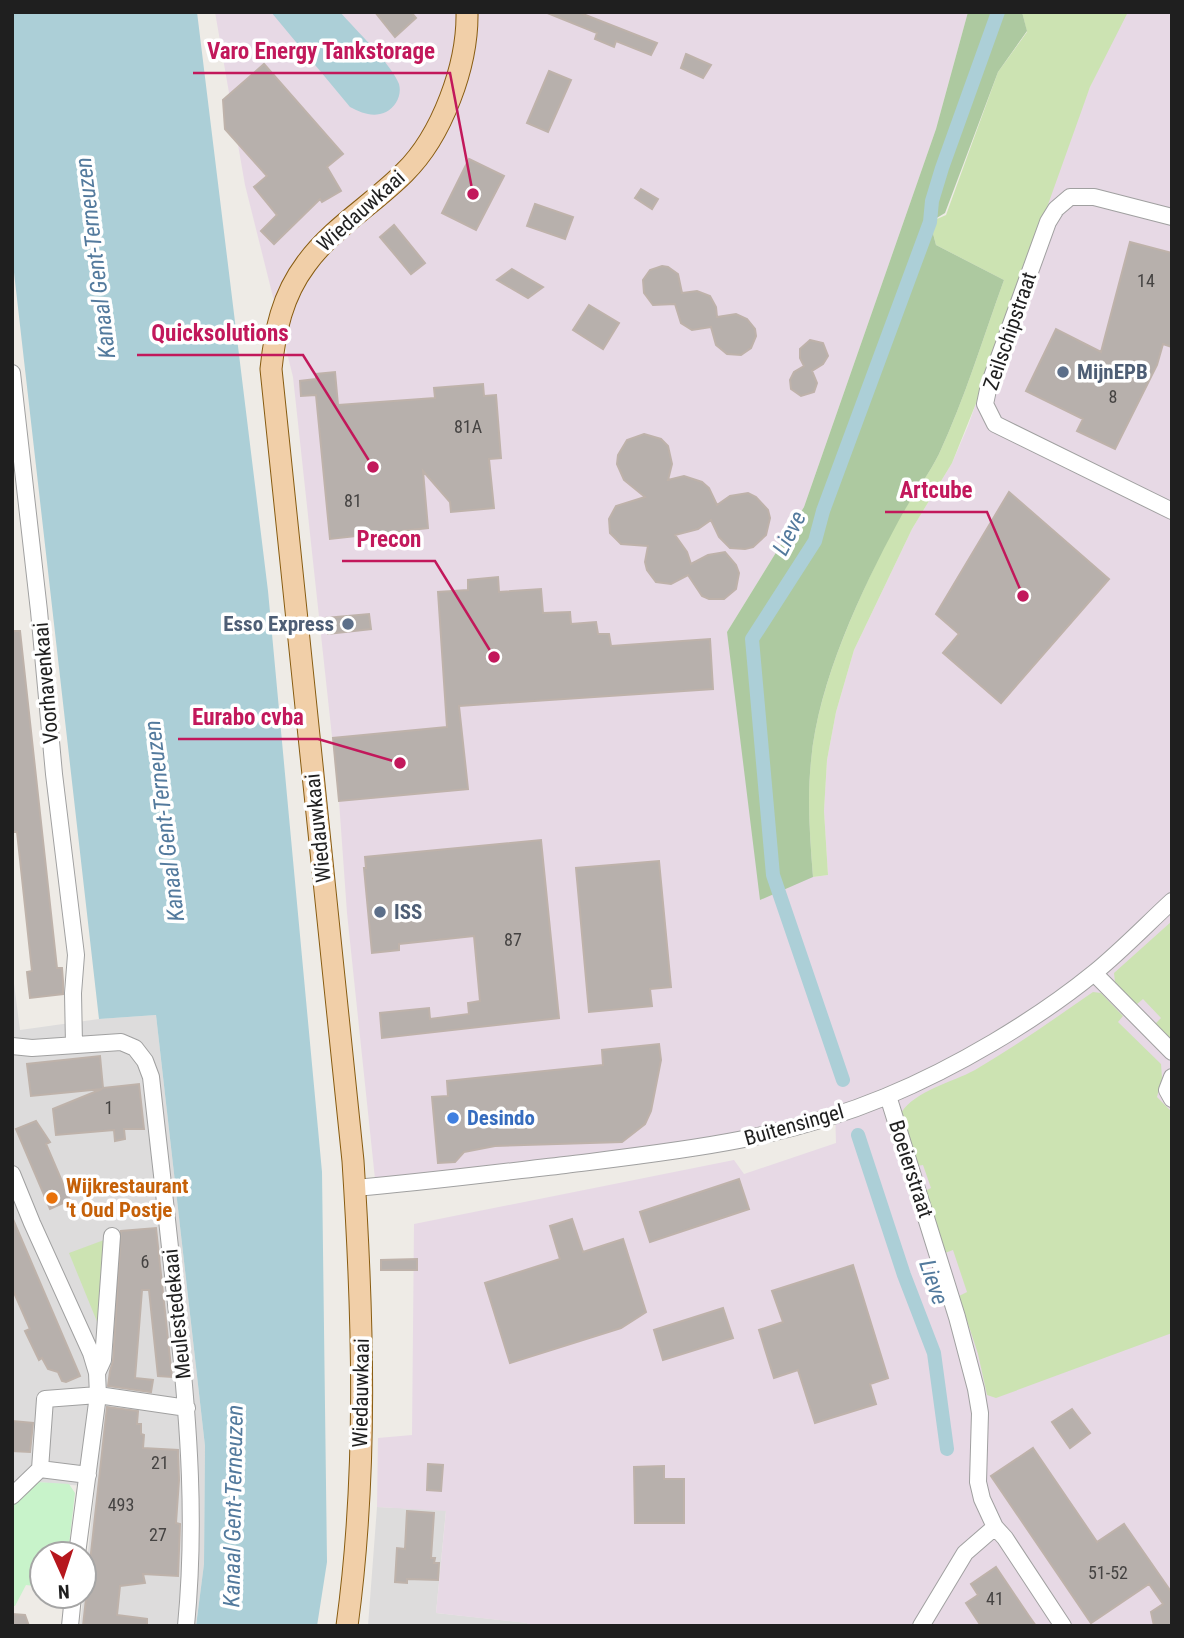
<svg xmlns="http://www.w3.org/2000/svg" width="1184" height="1638" viewBox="0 0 1184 1638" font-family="'Roboto Condensed',sans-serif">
<rect width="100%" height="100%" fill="#eeebe6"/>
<path fill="#dddcdc" d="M12,968L20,1030L99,1019L156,1015L205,1446L204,1564L196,1626H80L95,1487L37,1482L12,1504Z
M377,1507L446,1510L436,1613L528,1623V1626H368Z"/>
<path fill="#e7d9e5" d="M215,12H968L936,129L804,507L727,632L813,877L828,875L824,811L827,760L836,712L854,650L912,529L952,463L968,426L1067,145L1090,87L1121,23L1128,12H1172V1626H528L527,1623L436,1613L446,1511L377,1507L378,1438L412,1435L414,1224L734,1160L744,1174L836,1143L835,1109L732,1134L620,1154L375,1179L347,913L339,801L293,377L245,185Z"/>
<path fill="#cce3b2" d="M1022,12H1128L1090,87L985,381L952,463L912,529L854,650L836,712L827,760L824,811L828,875L813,877C810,838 807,800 811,761C818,682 861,592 897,522C910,499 927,478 939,454C965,398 983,338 1004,280L936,245L930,222L946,215L998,72L1027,32Z
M1172,921V1042L1155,1024L1161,1018L1143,999L1136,1005L1115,982L1114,973Z
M1093,992L1101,993L1123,1016L1118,1022L1161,1064L1162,1078L1157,1097L1172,1112V1333L996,1398L987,1395L978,1354L959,1296L967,1292L953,1250L945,1253L925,1191L931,1188L923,1165L917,1166L901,1113C916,1090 951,1083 975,1070C1016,1046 1054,1019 1093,992Z
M104,1240L98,1324L69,1253Z"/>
<path fill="#adc9a0" d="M968,12H1022L1027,31L998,72L945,213L930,222L936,245L1004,280C983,338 965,398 939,454C927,478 910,499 898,522C861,591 818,682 811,761C807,800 810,838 813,877L760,900L727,632L804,507L936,129Z"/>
<path fill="#c8f3ca" d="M37,1482L69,1484L75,1493L68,1554H42V1587L26,1585L15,1606H12V1504Z"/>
<path fill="#accfd7" d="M12,12H197L268,591L322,1172L327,1562L317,1626H196L204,1564L205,1446L156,1015L99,1019L12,255Z
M271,12H340C354,28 393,66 399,84C402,95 396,107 386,112C373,118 362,113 350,107Z"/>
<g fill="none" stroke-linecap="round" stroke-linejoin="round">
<path stroke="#accfd7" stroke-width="14" d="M843,1080L773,875L752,639L815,541L823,511L930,222L932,201L942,168L998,12
M858,1135L904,1275L934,1353L947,1449"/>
</g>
<path fill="#b7b0ac" stroke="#beb2aa" stroke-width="2" d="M375,12H411L416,18L395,37Z
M545,12H578L657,43L651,55L616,41L614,47L595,39L597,33Z
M686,54L711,65L703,78L681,68Z
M264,64L343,154L327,167L341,191L322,202L320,199L274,244L261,231L277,215L254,187L267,176L225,129L223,100Z
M549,71L571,80L548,132L527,123Z
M469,159L504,176L476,230L442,213Z
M641,189L658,199L652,209L635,198Z
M535,204L573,217L565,239L527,226Z
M394,225L425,263L411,274L380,237Z
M1130,242L1172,253V347L1163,344L1157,365L1115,449L1077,431L1083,419L1026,391L1056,329L1101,352Z
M662,266L668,267L678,274L682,293L697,291L710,296L716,307L717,317L736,314L747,319L755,329L756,336L751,348L741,355L727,354L716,345L711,327L692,330L681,323L675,304L653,305L644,293L643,280L650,270Z
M512,269L543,287L528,298L497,280Z
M589,305L619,323L603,349L573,330Z
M810,340L823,343L828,356L823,364L812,371L817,383L814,392L801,396L791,389L790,380L794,372L804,366L800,358V349Z
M335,372L338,405L435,398L434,388L483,384L484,396L496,395L501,458L489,459L494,508L451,512L450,502L423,471L428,528L330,539L316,395L301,396L300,381L316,379V374Z
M644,434L661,439L668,446L672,464L668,480L684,476L702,482L709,488L717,505L730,496L748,493L756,497L768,510L770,518L766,535L753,547L745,549L730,548L719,537L711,520L698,529L675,535L687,552L691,564L708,555L725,552L736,565L739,573L736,589L724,599H709L702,596L688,575L671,584L656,582L647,570L645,562L648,546L621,544L610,533L609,519L616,506L645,497L624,480L617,464L618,455L627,440Z
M1009,492L1109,579L1001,703L943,653L959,634L936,614Z
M498,577L499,592L541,589L543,613L570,612L571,624L596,622L598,634H609L611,646L710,639L713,689L459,706L468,789L339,801L333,738L447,727L438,592L468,590V580Z
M369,614L371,629L328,634L326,618Z
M12,631H20L57,968H62L63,981V994L30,998L27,972L32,971L17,832H12Z
M541,840L559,1018L382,1038L380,1013L429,1008L430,1019L469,1014L468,1003L480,1001L474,936L399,944V950L372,953L364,868H366L365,857Z
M659,861L671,987L650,989L652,1006L589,1012L576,868Z
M659,1044L661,1060L651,1111L645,1124L622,1142L495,1146L464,1152L455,1162L438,1163L432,1097L448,1096L447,1081L603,1065L602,1050Z
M100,1056L103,1088L139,1084L144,1129H124L125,1139L115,1141L114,1130L56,1135L53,1109L102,1089L31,1096L27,1064Z
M36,1121L50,1142L46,1144L70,1200L50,1209L16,1129Z
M739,1179L749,1209L650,1242L640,1212Z
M12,1217L80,1376L66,1382L62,1381L58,1372L48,1369L42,1358L39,1360L25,1331L30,1329L12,1288Z
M572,1219L583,1252L623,1239L646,1312L621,1328L510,1363L485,1283L560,1259L550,1226Z
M156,1228L172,1377L158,1376L149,1290H142L135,1378L153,1380L151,1392L108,1386L110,1371L113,1361L121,1231Z
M417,1259V1270H381V1260Z
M853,1265L888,1378L870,1384L876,1404L815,1423L798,1370L774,1378L759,1330L783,1322L772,1291Z
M723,1308L733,1338L663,1360L654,1330Z
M107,1407L138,1411L137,1424H141V1434L144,1435L143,1448L178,1450L179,1480L176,1523L180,1524L178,1576L143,1574L145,1583L120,1586L117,1615L147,1619V1626H83Z
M1072,1409L1090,1433L1070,1448L1052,1422Z
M12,1421L33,1423L30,1452L12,1451Z
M1033,1448L1097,1542L1124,1524L1172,1593V1626H1154L1151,1612L1163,1604L1149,1584L1091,1623L991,1476Z
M428,1464L443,1465L441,1491L427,1490Z
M664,1466V1479H684V1523H635L634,1467Z
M407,1511L434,1513L431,1558H435L434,1563H439L438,1580L407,1579V1583L395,1582L397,1548L405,1549Z
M996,1567L1029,1616L1036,1626H981L966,1603L978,1595L971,1584Z
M12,1614L25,1615L29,1626H12Z"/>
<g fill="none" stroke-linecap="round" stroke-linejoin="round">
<g stroke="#a0a0a0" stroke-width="18">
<path id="minor" d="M1172,217L1094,197H1070L1056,209L1048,222L989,385L985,404L995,424L1172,511
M12,373L39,611L54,774L76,955L73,993L74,1044
M1094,973L1172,1052
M12,1046L32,1048L121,1042L135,1048L145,1061L151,1077C160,1159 170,1242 178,1324C189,1426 196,1523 186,1626
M1172,1077L1167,1090L1172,1099
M888,1096L957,1317L976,1389L980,1413L978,1482L982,1499L995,1527
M12,1174L32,1223L91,1353L97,1373L98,1395L77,1554
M355,1188C425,1182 495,1173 565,1165C677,1151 779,1141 885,1097C955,1068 1035,1021 1094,973C1121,951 1146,925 1172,901
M97,1373L103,1360L112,1236
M88,1475L40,1469L45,1399L98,1395L187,1408
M12,1496L40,1469
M70,1626L73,1596
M921,1626L965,1553L995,1527L1005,1538L1063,1626"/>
</g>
<g stroke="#885c11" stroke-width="23">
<path id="major" d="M347,1626C368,1472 363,1316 353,1161L271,369C275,331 282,296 306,264C332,228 372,205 404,173C442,136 468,65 467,12"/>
</g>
<use href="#minor" stroke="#fff" stroke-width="16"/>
<use href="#major" stroke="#f1cfa8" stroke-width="21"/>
</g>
<g fill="#5c6f8a" stroke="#fff" stroke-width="2.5">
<circle cx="1063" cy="372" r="7"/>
<circle cx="348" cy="624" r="7"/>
<circle cx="380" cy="912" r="7"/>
</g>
<circle fill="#3f7fe0" stroke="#fff" stroke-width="2.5" cx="453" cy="1118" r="7"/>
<circle fill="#e8710a" stroke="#fff" stroke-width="2.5" cx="52" cy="1198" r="7"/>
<g text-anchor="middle" stroke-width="7" stroke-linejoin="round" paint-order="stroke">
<g font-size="18" fill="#454342">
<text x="1146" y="287">14</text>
<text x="1113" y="403">8</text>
<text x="468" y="433">81A</text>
<text x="353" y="507">81</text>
<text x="513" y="946">87</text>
<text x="109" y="1114">1</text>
<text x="145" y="1268">6</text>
<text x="160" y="1469">21</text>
<text x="121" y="1511">493</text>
<text x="158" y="1541">27</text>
<text x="1108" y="1579">51-52</text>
<text x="995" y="1605">41</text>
</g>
<g font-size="21" fill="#1f1f1f" stroke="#fff">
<text transform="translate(361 211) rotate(-42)" y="7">Wiedauwkaai</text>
<text transform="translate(1010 331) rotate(-71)" y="7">Zeilschipstraat</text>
<text transform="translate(46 683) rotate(-95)" y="7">Voorhavenkaai</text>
<text transform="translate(318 828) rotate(-96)" y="7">Wiedauwkaai</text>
<text transform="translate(794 1125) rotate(-16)" y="7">Buitensingel</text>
<text transform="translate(911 1169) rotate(72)" y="7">Boeierstraat</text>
<text transform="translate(177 1314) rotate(-96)" y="7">Meulestedekaai</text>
<text transform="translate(361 1393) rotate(-89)" y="7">Wiedauwkaai</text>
</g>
<g font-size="21" font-weight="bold" fill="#4e5e75" stroke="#fff" text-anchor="start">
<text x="1077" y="379">MijnEPB</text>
<text x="334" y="631" text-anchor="end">Esso Express</text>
<text x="394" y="919">ISS</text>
</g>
<g font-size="21" font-weight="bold" fill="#366cbe" stroke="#fff" text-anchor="start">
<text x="467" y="1125">Desindo</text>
</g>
<g font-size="21" font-weight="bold" fill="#c56008" stroke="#fff" text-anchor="start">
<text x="66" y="1193">Wijkrestaurant<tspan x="66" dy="24">'t Oud Postje</tspan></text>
</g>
<g font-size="23" font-style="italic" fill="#537a9d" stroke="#fff">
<text transform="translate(95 258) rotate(-97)" y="8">Kanaal Gent-Terneuzen</text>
<text transform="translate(789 533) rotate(-63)" y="8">Lieve</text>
<text transform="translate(164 821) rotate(-97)" y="8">Kanaal Gent-Terneuzen</text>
<text transform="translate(934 1282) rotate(71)" y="8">Lieve</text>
<text transform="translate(233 1506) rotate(-89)" y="8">Kanaal Gent-Terneuzen</text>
</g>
</g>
<path fill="none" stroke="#c2185b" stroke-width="2.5" d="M473 194L450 73H193M373 467L303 355H137M1023 596L987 512H885M494 657L435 561H342M400 763L318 739H178"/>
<g fill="#c2185b" stroke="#fff" stroke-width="2.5">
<circle cx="473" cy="194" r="7"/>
<circle cx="373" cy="467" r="7"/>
<circle cx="1023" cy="596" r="7"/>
<circle cx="494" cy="657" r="7"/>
<circle cx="400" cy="763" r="7"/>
</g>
<g font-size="23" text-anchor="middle" font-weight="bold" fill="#c2185b" stroke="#fff" stroke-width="7" stroke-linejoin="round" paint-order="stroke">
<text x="321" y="59">Varo Energy Tankstorage</text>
<text x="220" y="341">Quicksolutions</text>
<text x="936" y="498">Artcube</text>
<text x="389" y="547">Precon</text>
<text x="248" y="725">Eurabo cvba</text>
</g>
<rect width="1184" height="1638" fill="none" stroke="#1f1f1f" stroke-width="28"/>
<g transform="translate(63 1575) rotate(177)"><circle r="33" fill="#ffffff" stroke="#a5a5a5" stroke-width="2"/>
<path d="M0-5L12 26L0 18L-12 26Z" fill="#b6171d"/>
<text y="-10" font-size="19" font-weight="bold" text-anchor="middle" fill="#1f1f1f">N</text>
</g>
</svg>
